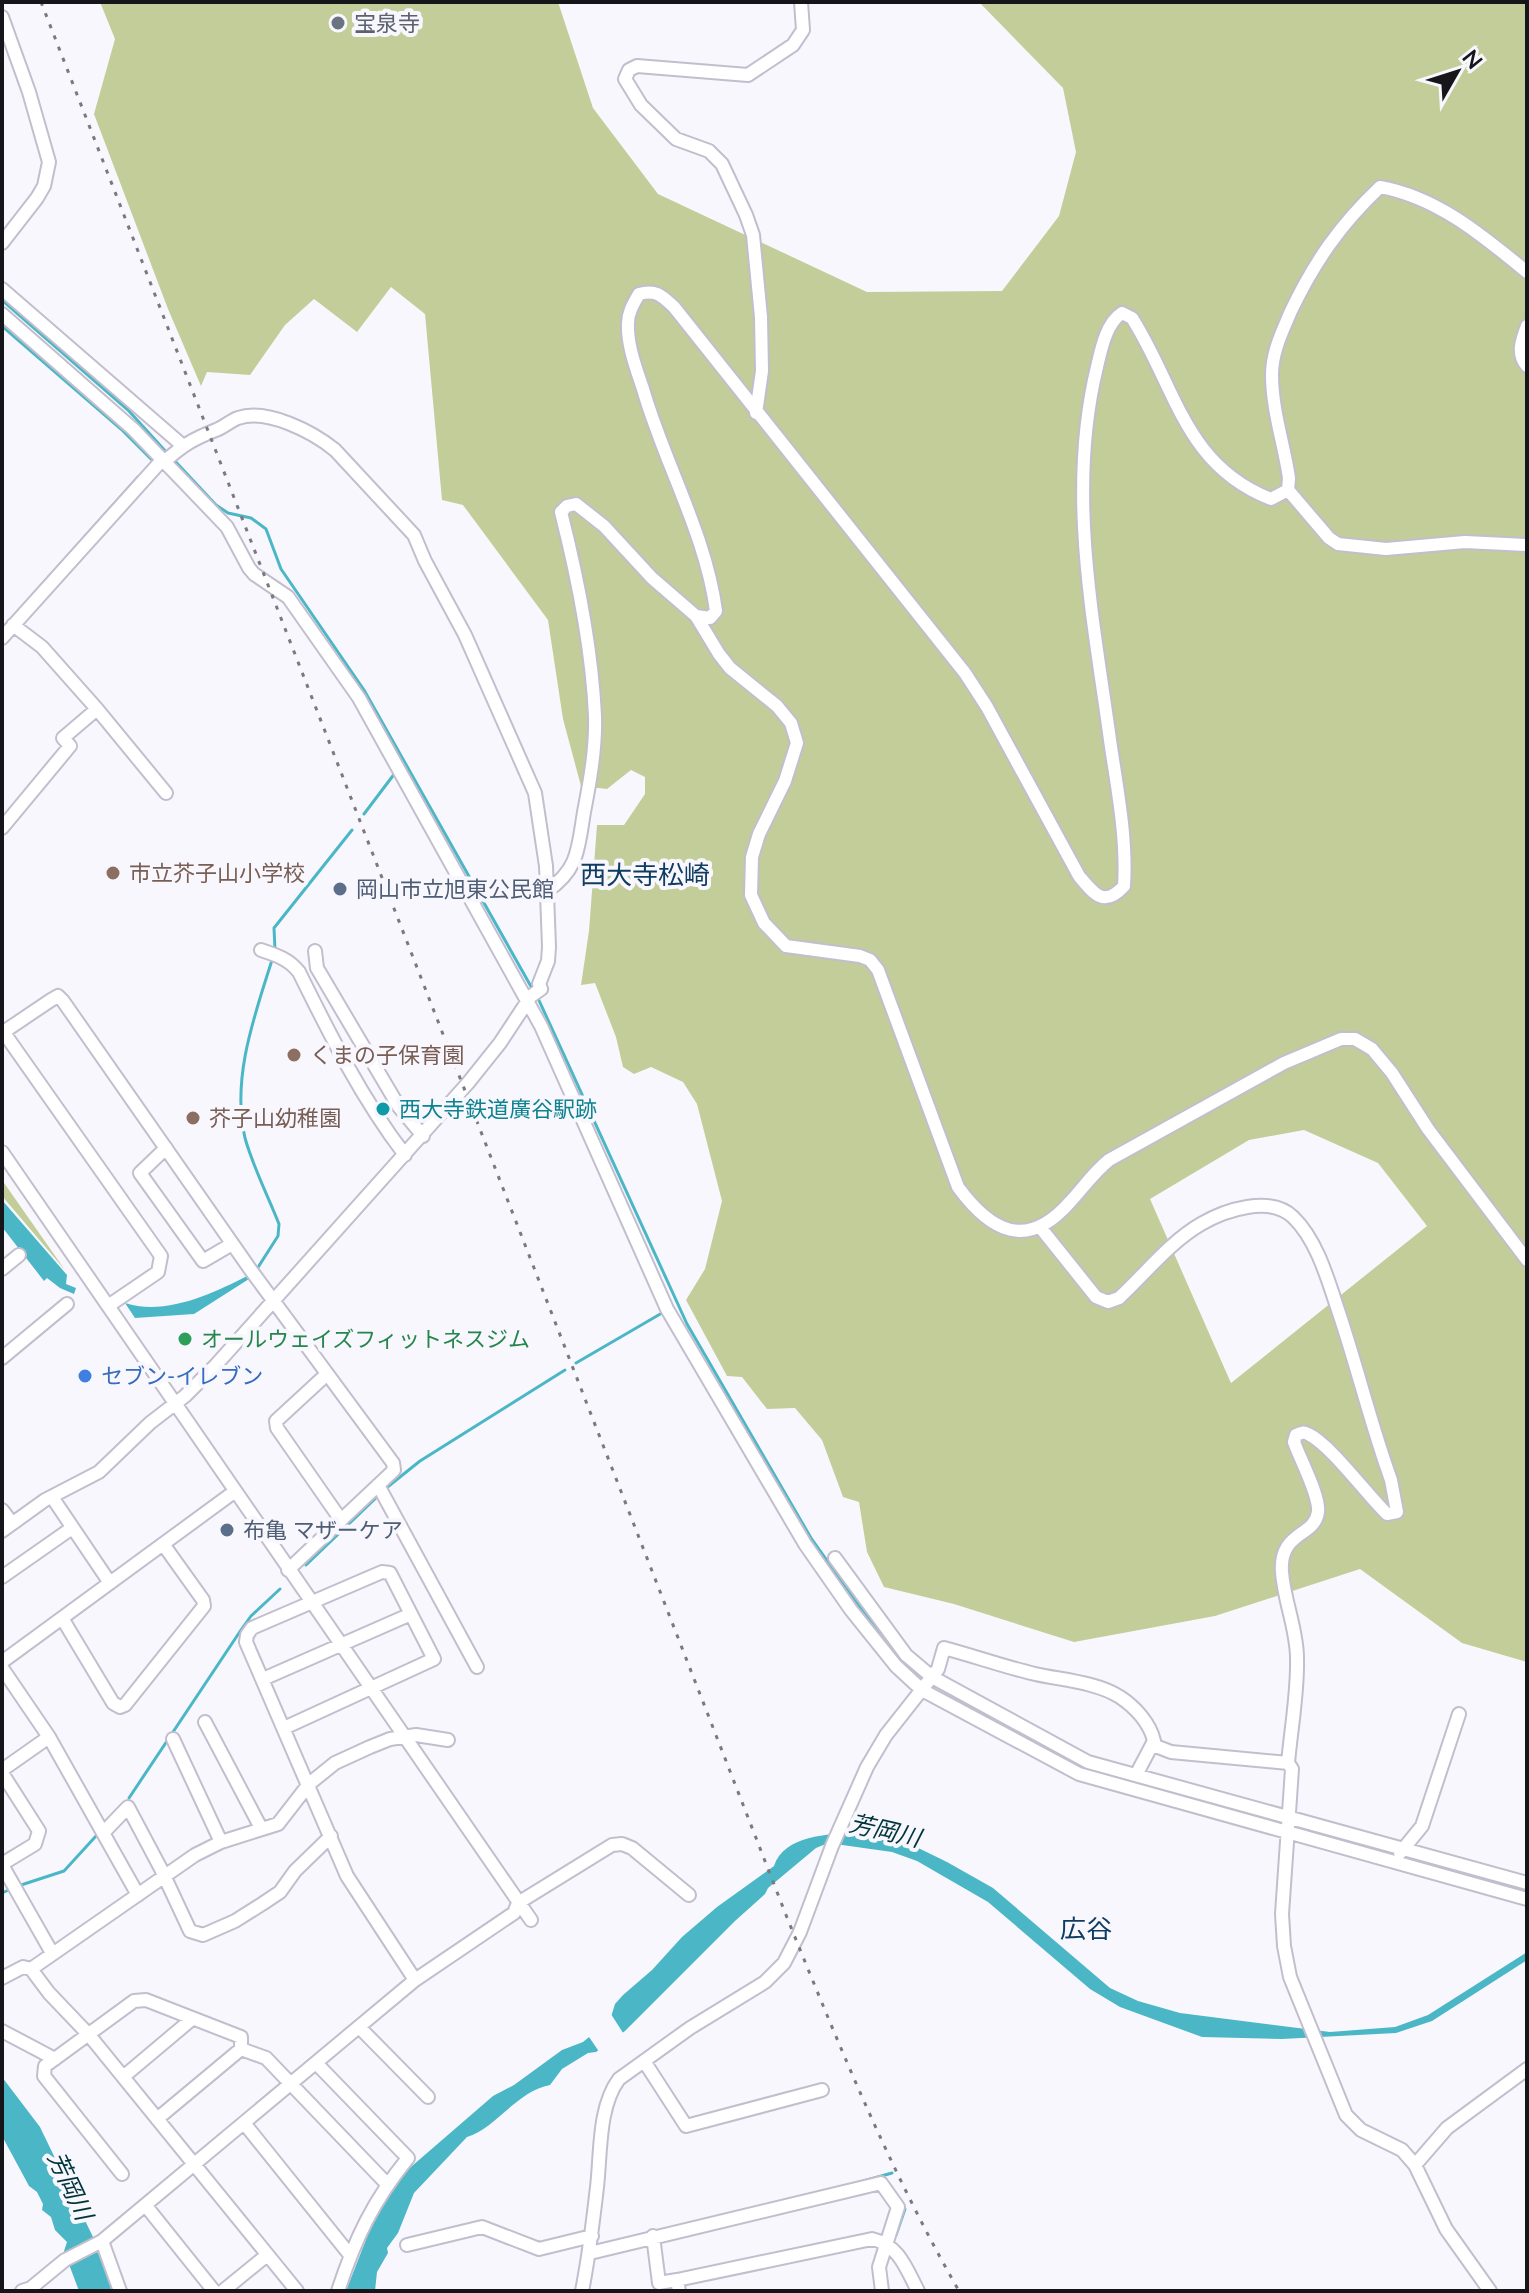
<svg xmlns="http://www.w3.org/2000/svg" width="1529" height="2293" viewBox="0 0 1529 2293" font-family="Lato,'Noto Sans JP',sans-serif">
<rect width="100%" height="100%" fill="#f9f7fe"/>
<path fill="#c3cd9a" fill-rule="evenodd" d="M100,2H558L593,108L658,194L867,292L1002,291L1059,216L1076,152L1063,88L979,2H1527V1662L1462,1643L1360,1569L1215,1616L1074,1642L954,1604L884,1587L867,1552L859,1502L843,1497L822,1440L795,1408L767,1409L742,1377L727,1376L686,1300L705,1269L722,1201L697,1104L683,1082L651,1067L634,1074L623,1067L616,1037L595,983L581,985L589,931L597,825H624L645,794V777L631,770L607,789L581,786L563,719L548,620L463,505L442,500L425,314L391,287L357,332L314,299L285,325L250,375L207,372L201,386L168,309L94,114L115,39ZM1304,1130L1378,1163L1427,1226L1231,1383L1150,1199L1249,1140Z
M2,1180L65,1270L2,1196Z"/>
<path fill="#4bb7c6" d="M2,1200L67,1275L66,1284L76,1288L74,1294L60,1288L47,1278L44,1281L2,1227Z
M247,1276L249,1279L194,1314L135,1318L125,1303C165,1316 212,1294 247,1276Z
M855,1833L904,1841L947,1862L993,1888L1110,1988L1138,2001L1180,2013L1330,2032L1395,2027L1428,2015L1527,1952V1960L1432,2021L1396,2033L1282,2039L1202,2037L1120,2007L1090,1989L988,1902L917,1861L892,1852L828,1843L816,1848L768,1888L765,1894L735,1921L625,2031L596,2052L588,2053L562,2069L550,2085C517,2091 495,2129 467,2137L414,2193L398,2233L387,2248L388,2253L377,2272L375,2291H346L374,2219L405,2172L493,2096L514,2085L562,2050L583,2042L610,2020L615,2004L623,1995L652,1970L682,1937L717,1907L774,1866C784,1835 829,1834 855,1833Z
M2,2077L40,2127L93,2237L112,2291H79L64,2251L67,2242L55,2230L51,2217L42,2210L43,2204L37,2192L29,2186L2,2136Z"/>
<path fill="#f9f7fe" d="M609,2011L625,2036L600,2053L587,2034L607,2017Z"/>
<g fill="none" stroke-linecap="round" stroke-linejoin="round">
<path stroke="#4bb7c6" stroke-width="3" d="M2,300L128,410L168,454
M2,326L121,429L153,461
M174,460L216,505L228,513L251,518L266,529L281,569L364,690L533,990
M31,597L138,477
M364,814L395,773
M275,950L274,928L352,830
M537,996L687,1324L811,1538L858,1604L895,1650
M255,1272L278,1236L279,1224C268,1196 253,1167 245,1138C231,1078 255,1014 273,957
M576,1363L662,1313
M385,1489L420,1461L565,1370
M306,1565L380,1494
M903,1659L924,1678
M933,1684L1084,1769L1285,1823
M129,1798L241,1630L251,1616L280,1589
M1296,1826L1396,1855
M1403,1857L1527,1891
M18,1886L64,1871L96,1836
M2,1893L11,1889
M853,2184L892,2173
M896,2196L905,2209L896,2235"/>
<g stroke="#c3becd" stroke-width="16">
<path id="minor" d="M2,17L29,92L49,162L44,186L37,198L2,243
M1527,272C1483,236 1437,197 1380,187C1340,225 1315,261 1291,311C1282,332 1272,352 1272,375C1272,410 1284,444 1289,478L1288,490L1329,538L1338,544L1386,549L1465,542L1527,545
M2,289L182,445
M2,314L133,429L227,527L249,568L254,574L288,597L359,698L541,1026L667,1309L805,1544L851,1610L896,1666L922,1690L1079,1774L1527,1899
M1527,326C1522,339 1516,354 1527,366
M756,413L762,371L761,317L753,235L746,215L722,164L709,151L676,139L641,105L625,79L629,70L637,66L748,75L793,45L803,30L801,2
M696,616L710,618L716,611C706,535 664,462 643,389C636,368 627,345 628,323C628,312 634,303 639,294C656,289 662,296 674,307L965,673L987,707L1079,876C1094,894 1104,908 1124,886C1127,840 1118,793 1111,747C1094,621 1066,493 1097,367C1101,350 1106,323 1122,313L1132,318C1176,387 1184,465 1271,499L1288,490
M13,625L42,647L97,709L166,793
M2,638L162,460
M2,828L70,746L63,738L97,709
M547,891C579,869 578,848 584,812C590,781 596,748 595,716C592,650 577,575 561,512L567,506L576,504L604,526L652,578L696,616L719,654L730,668L777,706L791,723L797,743L785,781L759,834L752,857L751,895L764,923L786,946L860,956L870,960L878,970L958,1187C991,1232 1027,1251 1070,1202C1084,1187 1093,1173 1109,1160L1284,1063L1341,1039H1355L1372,1049L1392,1073L1428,1129L1527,1260
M261,950C276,955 289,959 299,972C330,1035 362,1099 405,1155
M315,951L317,968L399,1107L423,1136
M2,1030L161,1256L158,1272L108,1306
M2,1033L51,1000L58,996L63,1001L250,1269L393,1463L394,1470L391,1473L288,1570
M166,1148L140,1173L203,1261L232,1244
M2,1152L531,1920
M1040,1227L1096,1297L1108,1302L1119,1298C1145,1274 1170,1242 1201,1224C1225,1210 1270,1195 1293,1217C1317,1240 1328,1280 1338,1310C1357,1366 1371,1425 1391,1480L1397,1512L1387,1514C1367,1495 1330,1444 1308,1434C1302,1431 1302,1433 1296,1435L1294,1442C1300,1459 1320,1496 1318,1512C1315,1537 1279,1531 1282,1572C1284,1601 1297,1629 1297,1658C1298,1692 1291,1729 1288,1763
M2,1269L19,1255
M2,1358L67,1304
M327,1374L276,1421L277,1428L341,1520
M378,1485L477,1667
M52,1497L110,1583
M2,1510L12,1523
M2,1531L45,1500L99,1472L150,1423L185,1396L215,1366L468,1083L500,1043L531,996L541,989L539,984L548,961L549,947L546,866L535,793L465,635L425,561L414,535L335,450C313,432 267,408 238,418C230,421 224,427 216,430C193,439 183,445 164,462
M835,1558L906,1655L932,1677L1088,1762L1527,1883
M2,1577L72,1528
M62,1618L113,1703L120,1707L125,1705L204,1606L203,1600L163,1544
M2,1662L234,1492
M2,1668L49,1737L138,1895
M263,1679L411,1614
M205,1722L261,1828
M284,1728L434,1659L390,1573L382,1572L252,1628L247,1635L246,1642L347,1876L415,1980
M173,1739L221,1842
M1153,1745L1171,1752L1288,1763L1292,1769L1282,1914L1284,1946L1290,1977L1346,2115L1361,2130L1402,2150L1415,2165L1446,2229L1490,2291
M2,1770L49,1737
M2,1773L39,1831L35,1844L2,1864
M103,1833L128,1807L161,1869L190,1931L203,1935L235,1921L262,1904L280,1892L295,1871L331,1836
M1400,1853L1422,1826L1459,1714
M2,1865L52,1953
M31,1969L49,1993L89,2035L297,2291
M2,1978L23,1967L31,1969L195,1855L221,1842L278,1824L309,1784L335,1763L370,1747L390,1739L416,1735L448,1740
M359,2027L428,2097
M2,2031L55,2059
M241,2049L266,2058L387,2184
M644,2061L686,2126L822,2090
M316,2063L408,2158C373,2201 355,2239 338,2291
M123,2077L192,2019
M157,2119L241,2049
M244,2123L350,2255
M1415,2165L1447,2128L1527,2069
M122,2174L44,2076L45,2066L134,2001L146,2000L241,2037V2049
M146,2206L214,2291
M653,2236L659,2283L677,2280L679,2291
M102,2241L120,2291
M407,2245L482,2227L539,2249L592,2236
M590,2253L881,2183L898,2207L879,2267L882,2291
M677,2280L872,2239C899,2245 906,2268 918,2291
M22,2291L31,2288L65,2260L102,2241L415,1980L514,1913L518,1903L612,1845L622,1844L632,1848L689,1895
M223,2291L267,2255
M582,2291C589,2256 593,2222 597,2187C601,2153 598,2107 619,2079L690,2028L765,1982L784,1963L800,1932L832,1846L867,1767L886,1735L938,1669L944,1648C974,1656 1005,1667 1035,1674C1062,1680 1096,1682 1120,1697C1135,1707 1150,1723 1154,1741L1136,1775"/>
</g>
<use href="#minor" stroke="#fff" stroke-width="12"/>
<path stroke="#7b797f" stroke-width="3" stroke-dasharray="4 8" stroke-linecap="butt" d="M41,2L786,1915C838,2043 890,2171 959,2291"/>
</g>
<circle fill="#6b7280" stroke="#f9f7fe" stroke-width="3" cx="338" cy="23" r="8"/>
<g fill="#8d6e63" stroke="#f9f7fe" stroke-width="3">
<circle cx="113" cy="873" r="8"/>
<circle cx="294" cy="1055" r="8"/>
<circle cx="193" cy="1118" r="8"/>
</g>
<g fill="#5c6f8a" stroke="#f9f7fe" stroke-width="3">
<circle cx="340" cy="889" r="8"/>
<circle cx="227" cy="1530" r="8"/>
</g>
<circle fill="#0f9aa8" stroke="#f9f7fe" stroke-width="3" cx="383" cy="1109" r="8"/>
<circle fill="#2e9e5b" stroke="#f9f7fe" stroke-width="3" cx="185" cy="1339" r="8"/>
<circle fill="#3f7fe0" stroke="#f9f7fe" stroke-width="3" cx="85" cy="1376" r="8"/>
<g text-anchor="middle" stroke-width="8" stroke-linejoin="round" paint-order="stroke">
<g font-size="22" fill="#5b616d" stroke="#f9f7fe" text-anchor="start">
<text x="354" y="31">宝泉寺</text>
</g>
<g font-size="22" fill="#785e54" stroke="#f9f7fe" text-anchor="start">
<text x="129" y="881">市立芥子山小学校</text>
<text x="310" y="1063">くまの子保育園</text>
<text x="209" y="1126">芥子山幼稚園</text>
</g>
<g font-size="22" fill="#4e5e75" stroke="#f9f7fe" text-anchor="start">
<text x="356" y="897">岡山市立旭東公民館</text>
<text x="243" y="1538">布亀 マザーケア</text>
</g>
<g font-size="22" fill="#0d838f" stroke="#f9f7fe" text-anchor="start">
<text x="399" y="1117">西大寺鉄道廣谷駅跡</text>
</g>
<g font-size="22" fill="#27864d" stroke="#f9f7fe" text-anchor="start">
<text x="201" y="1347">オールウェイズフィットネスジム</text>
</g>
<g font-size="22" fill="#366cbe" stroke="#f9f7fe" text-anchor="start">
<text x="101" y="1384">セブン-イレブン</text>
</g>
<g font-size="24" font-style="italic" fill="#00353c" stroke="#f9f7fe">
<text transform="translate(885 1831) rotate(13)" y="8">芳岡川</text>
<text transform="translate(70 2186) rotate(65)" y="8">芳岡川</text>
</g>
<g font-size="26" fill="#0f3c60" stroke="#f9f7fe">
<text x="645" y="884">西大寺松崎</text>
<text x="1086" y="1938">広谷</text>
</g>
</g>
<rect width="1529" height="2293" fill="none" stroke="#16151a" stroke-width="8"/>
<g transform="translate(1457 72) rotate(51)" stroke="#f9f7fe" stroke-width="6" paint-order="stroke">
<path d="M0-6L14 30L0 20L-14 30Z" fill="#16151a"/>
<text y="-12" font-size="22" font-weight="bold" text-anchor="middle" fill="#16151a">N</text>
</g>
</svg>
